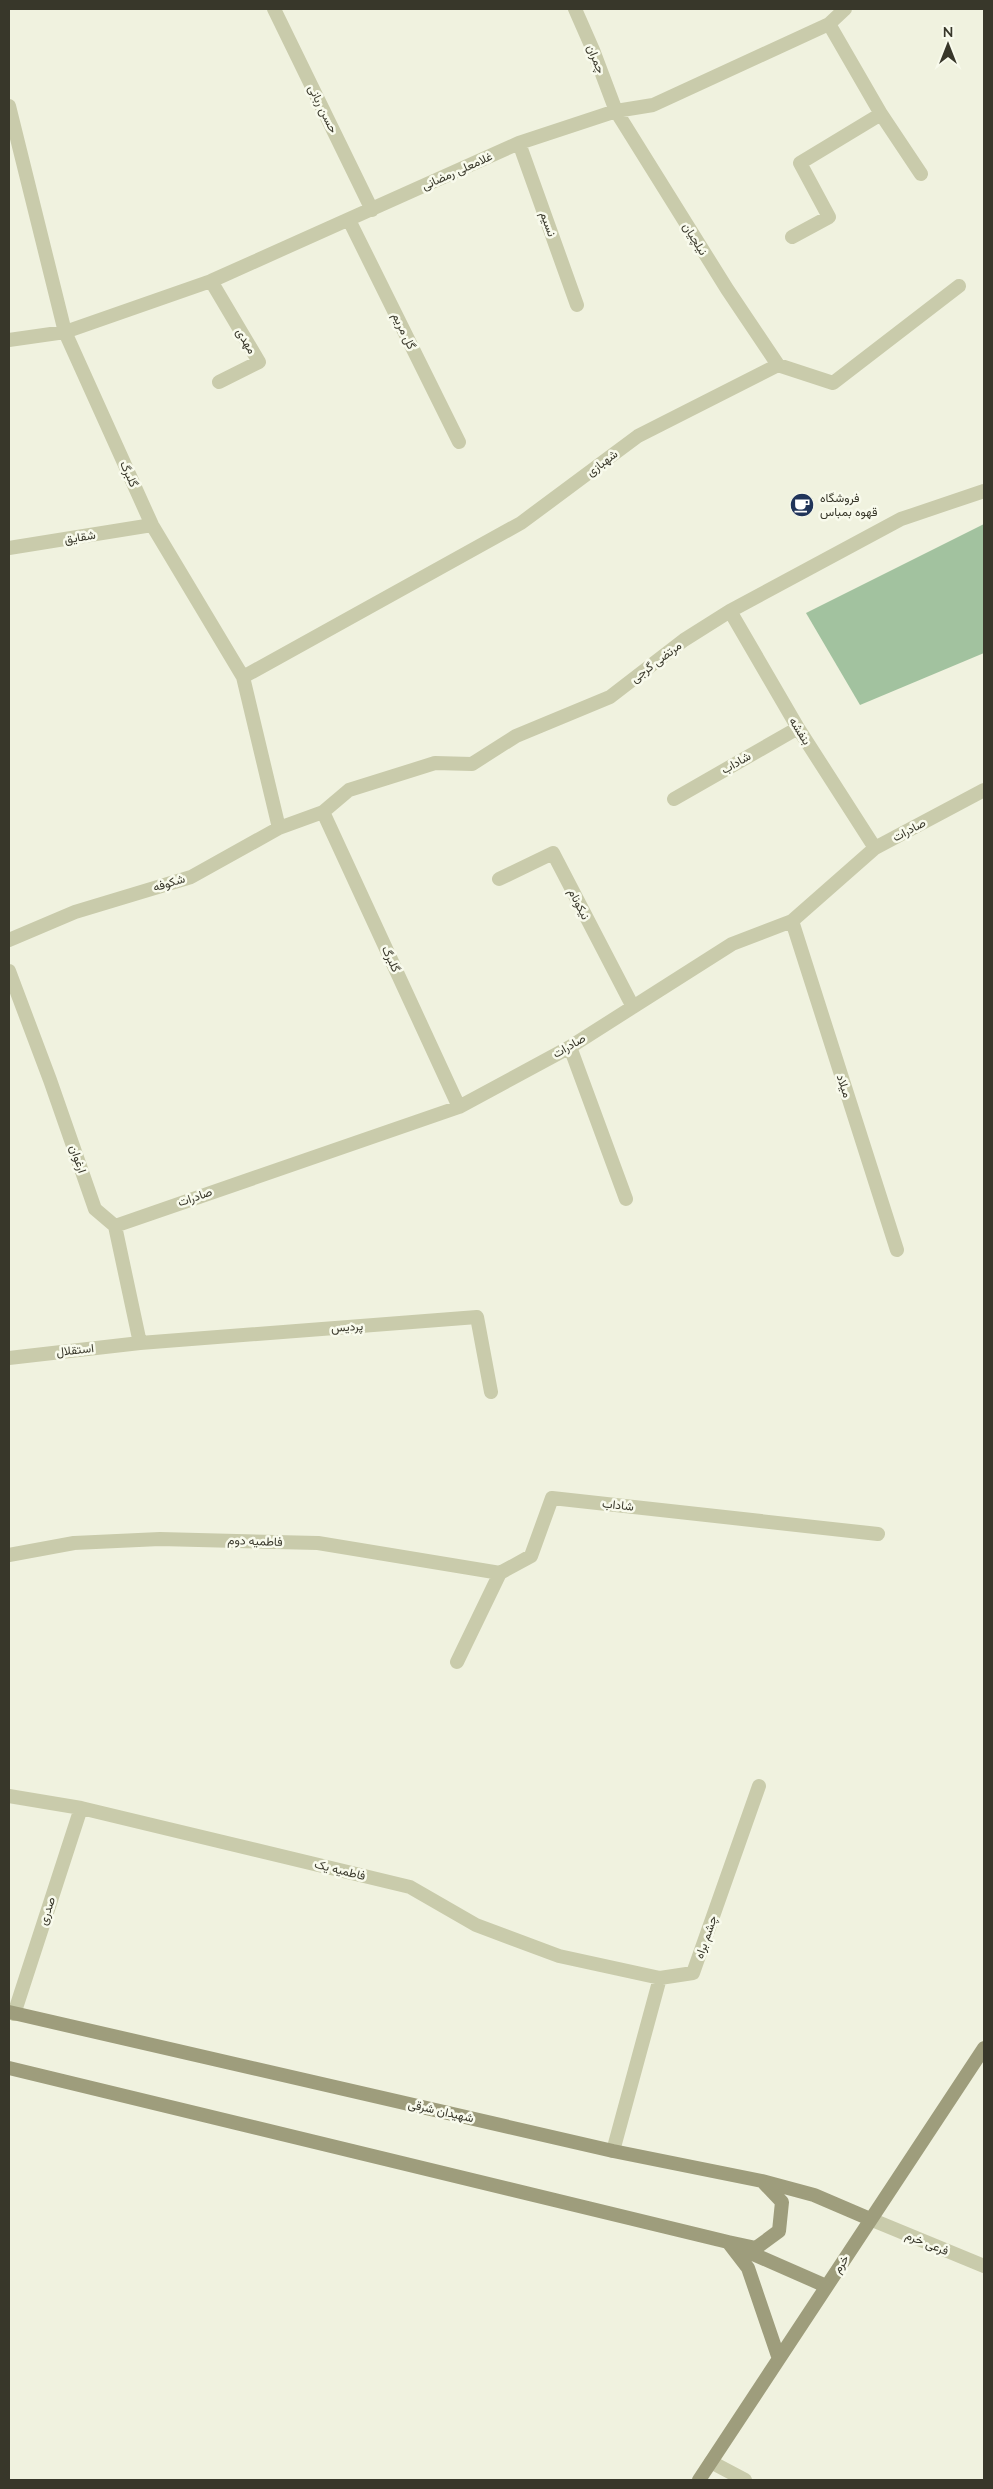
<svg xmlns="http://www.w3.org/2000/svg" width="993" height="2489" viewBox="0 0 993 2489" font-family="Mulish,Vazirmatn,sans-serif">
<rect width="100%" height="100%" fill="#f0f2df"/>
<path fill="#a2c29f" d="M984,524V653L860,705L806,613Z"/>
<g fill="none" stroke-linecap="round" stroke-linejoin="round">
<path stroke="#c9cbab" stroke-width="14" d="M274,9L372,210
M575,9L593,50L616,111L727,289L778,365
M9,106L65,332L152,525L243,677L279,828
M881,114L921,174
M519,143L577,305
M349,220L459,442
M792,237L829,217L800,163L881,114L829,24
M211,281L259,362L219,382
M9,340L65,332L211,281L519,143L616,111L653,105L829,24L845,9
M9,548L152,525
M730,611L798,728L875,848
M243,677L521,523L638,436L778,365L833,383L959,286
M674,799L798,728
M323,812L459,1107
M499,879L553,853L633,1007
M792,921L897,1250
M9,940L75,912L191,877L279,828L323,812L349,790L435,763L472,764L516,736L610,697L684,640L730,611L901,519L984,491
M9,971L50,1080L95,1209L115,1226L140,1343
M570,1047L626,1199
M115,1226L459,1107L570,1047L732,944L792,921L875,848L984,790
M9,1358L140,1343L477,1317L491,1392
M9,1555L74,1543L160,1539L318,1543L500,1573
M457,1662L500,1573L531,1556L552,1498L878,1534
M9,1796L81,1808L410,1887L476,1925L559,1956L660,1978
M14,2014L81,1808
M613,2151L660,1978L693,1973L759,1786
M711,2462L745,2480"/>
<path stroke="#c9cbab" stroke-width="14" d="M870,2219L984,2266"/>
<path stroke="#9e9d7c" stroke-width="14" d="M9,2012L613,2151L762,2181L814,2195L870,2219
M9,2068L728,2242L748,2268L779,2359
M728,2242L756,2248L779,2231L782,2202L763,2182
M744,2250L826,2286
M699,2480L984,2048"/>
</g>
<defs>
<g id="cafe-disc" transform="scale(1.25)"><circle r="9.5" fill="#203459" stroke="#f8faec"/><path d="M-5.5-4.5H6V0H3Q3 3.5 0 3.5H-2.5Q-5.5 3.5-5.5 0ZM3-3.2v2h1.7v-2ZM-6 4.5H4V6H-6Z" fill="#fff"/></g>
</defs>
<g fill-rule="evenodd">
<use href="#cafe-disc" x="802" y="505"/>
</g>
<g text-anchor="middle" stroke-width="5" stroke-linejoin="round" paint-order="stroke">
<g font-size="12" fill="#38372a" stroke="#f8faec">
<text transform="translate(596 59) rotate(68)" y="4">چمران</text>
<text transform="translate(323 109) rotate(64)" y="4">حسن ربانی</text>
<text transform="translate(457 171) rotate(-24)" y="4">غلامعلی رمضانی</text>
<text transform="translate(548 224) rotate(70)" y="4">نسیم</text>
<text transform="translate(695 239) rotate(58)" y="4">نیلچیان</text>
<text transform="translate(404 331) rotate(64)" y="4">گل مریم</text>
<text transform="translate(246 341) rotate(60)" y="4">مهدی</text>
<text transform="translate(602 463) rotate(-37)" y="4">شهبازی</text>
<text transform="translate(129 474) rotate(66)" y="4">گلبرگ</text>
<text transform="translate(80 537) rotate(-9)" y="4">شقایق</text>
<text transform="translate(656 662) rotate(-37)" y="4">مرتضی گرجی</text>
<text transform="translate(800 731) rotate(58)" y="4">بنفشه</text>
<text transform="translate(736 763) rotate(-30)" y="4">شاداب</text>
<text transform="translate(909 830) rotate(-28)" y="4">صادرات</text>
<text transform="translate(169 883) rotate(-17)" y="4">شکوفه</text>
<text transform="translate(579 904) rotate(63)" y="4">نیکونام</text>
<text transform="translate(391 959) rotate(65)" y="4">گلبرگ</text>
<text transform="translate(569 1046) rotate(-30)" y="4">صادرات</text>
<text transform="translate(844 1086) rotate(72)" y="4">میلاد</text>
<text transform="translate(78 1159) rotate(71)" y="4">ارغوان</text>
<text transform="translate(195 1197) rotate(-19)" y="4">صادرات</text>
<text transform="translate(347 1327) rotate(-4)" y="4">پردیس</text>
<text transform="translate(75 1350) rotate(-6)" y="4">استقلال</text>
<text transform="translate(618 1505) rotate(6)" y="4">شاداب</text>
<text transform="translate(255 1541) rotate(2)" y="4">فاطمیه دوم</text>
<text transform="translate(340 1870) rotate(14)" y="4">فاطمیه یک</text>
<text transform="translate(47 1911) rotate(-72)" y="4">صدری</text>
<text transform="translate(706 1937) rotate(-71)" y="4">چشم براه</text>
<text transform="translate(441 2111) rotate(13)" y="4">شهیدان شرقی</text>
<text transform="translate(927 2243) rotate(22)" y="4">فرعی خرم</text>
<text transform="translate(841 2264) rotate(-57)" y="4">خرم</text>
</g>
<g font-size="12" fill="#38372a" stroke="#f8faec" text-anchor="start">
<text x="820" y="502">فروشگاه<tspan x="820" dy="14">قهوه بمباس</tspan></text>
</g>
</g>
<rect width="993" height="2489" fill="none" stroke="#38372a" stroke-width="20"/>
<g transform="translate(948 45)" stroke="#f8faec" stroke-width="4" paint-order="stroke">
<path d="M0-4L9 19L0 12L-9 19Z" fill="#38372a"/>
<text y="-8" font-size="14" font-weight="bold" text-anchor="middle" fill="#38372a">N</text>
</g>
</svg>
